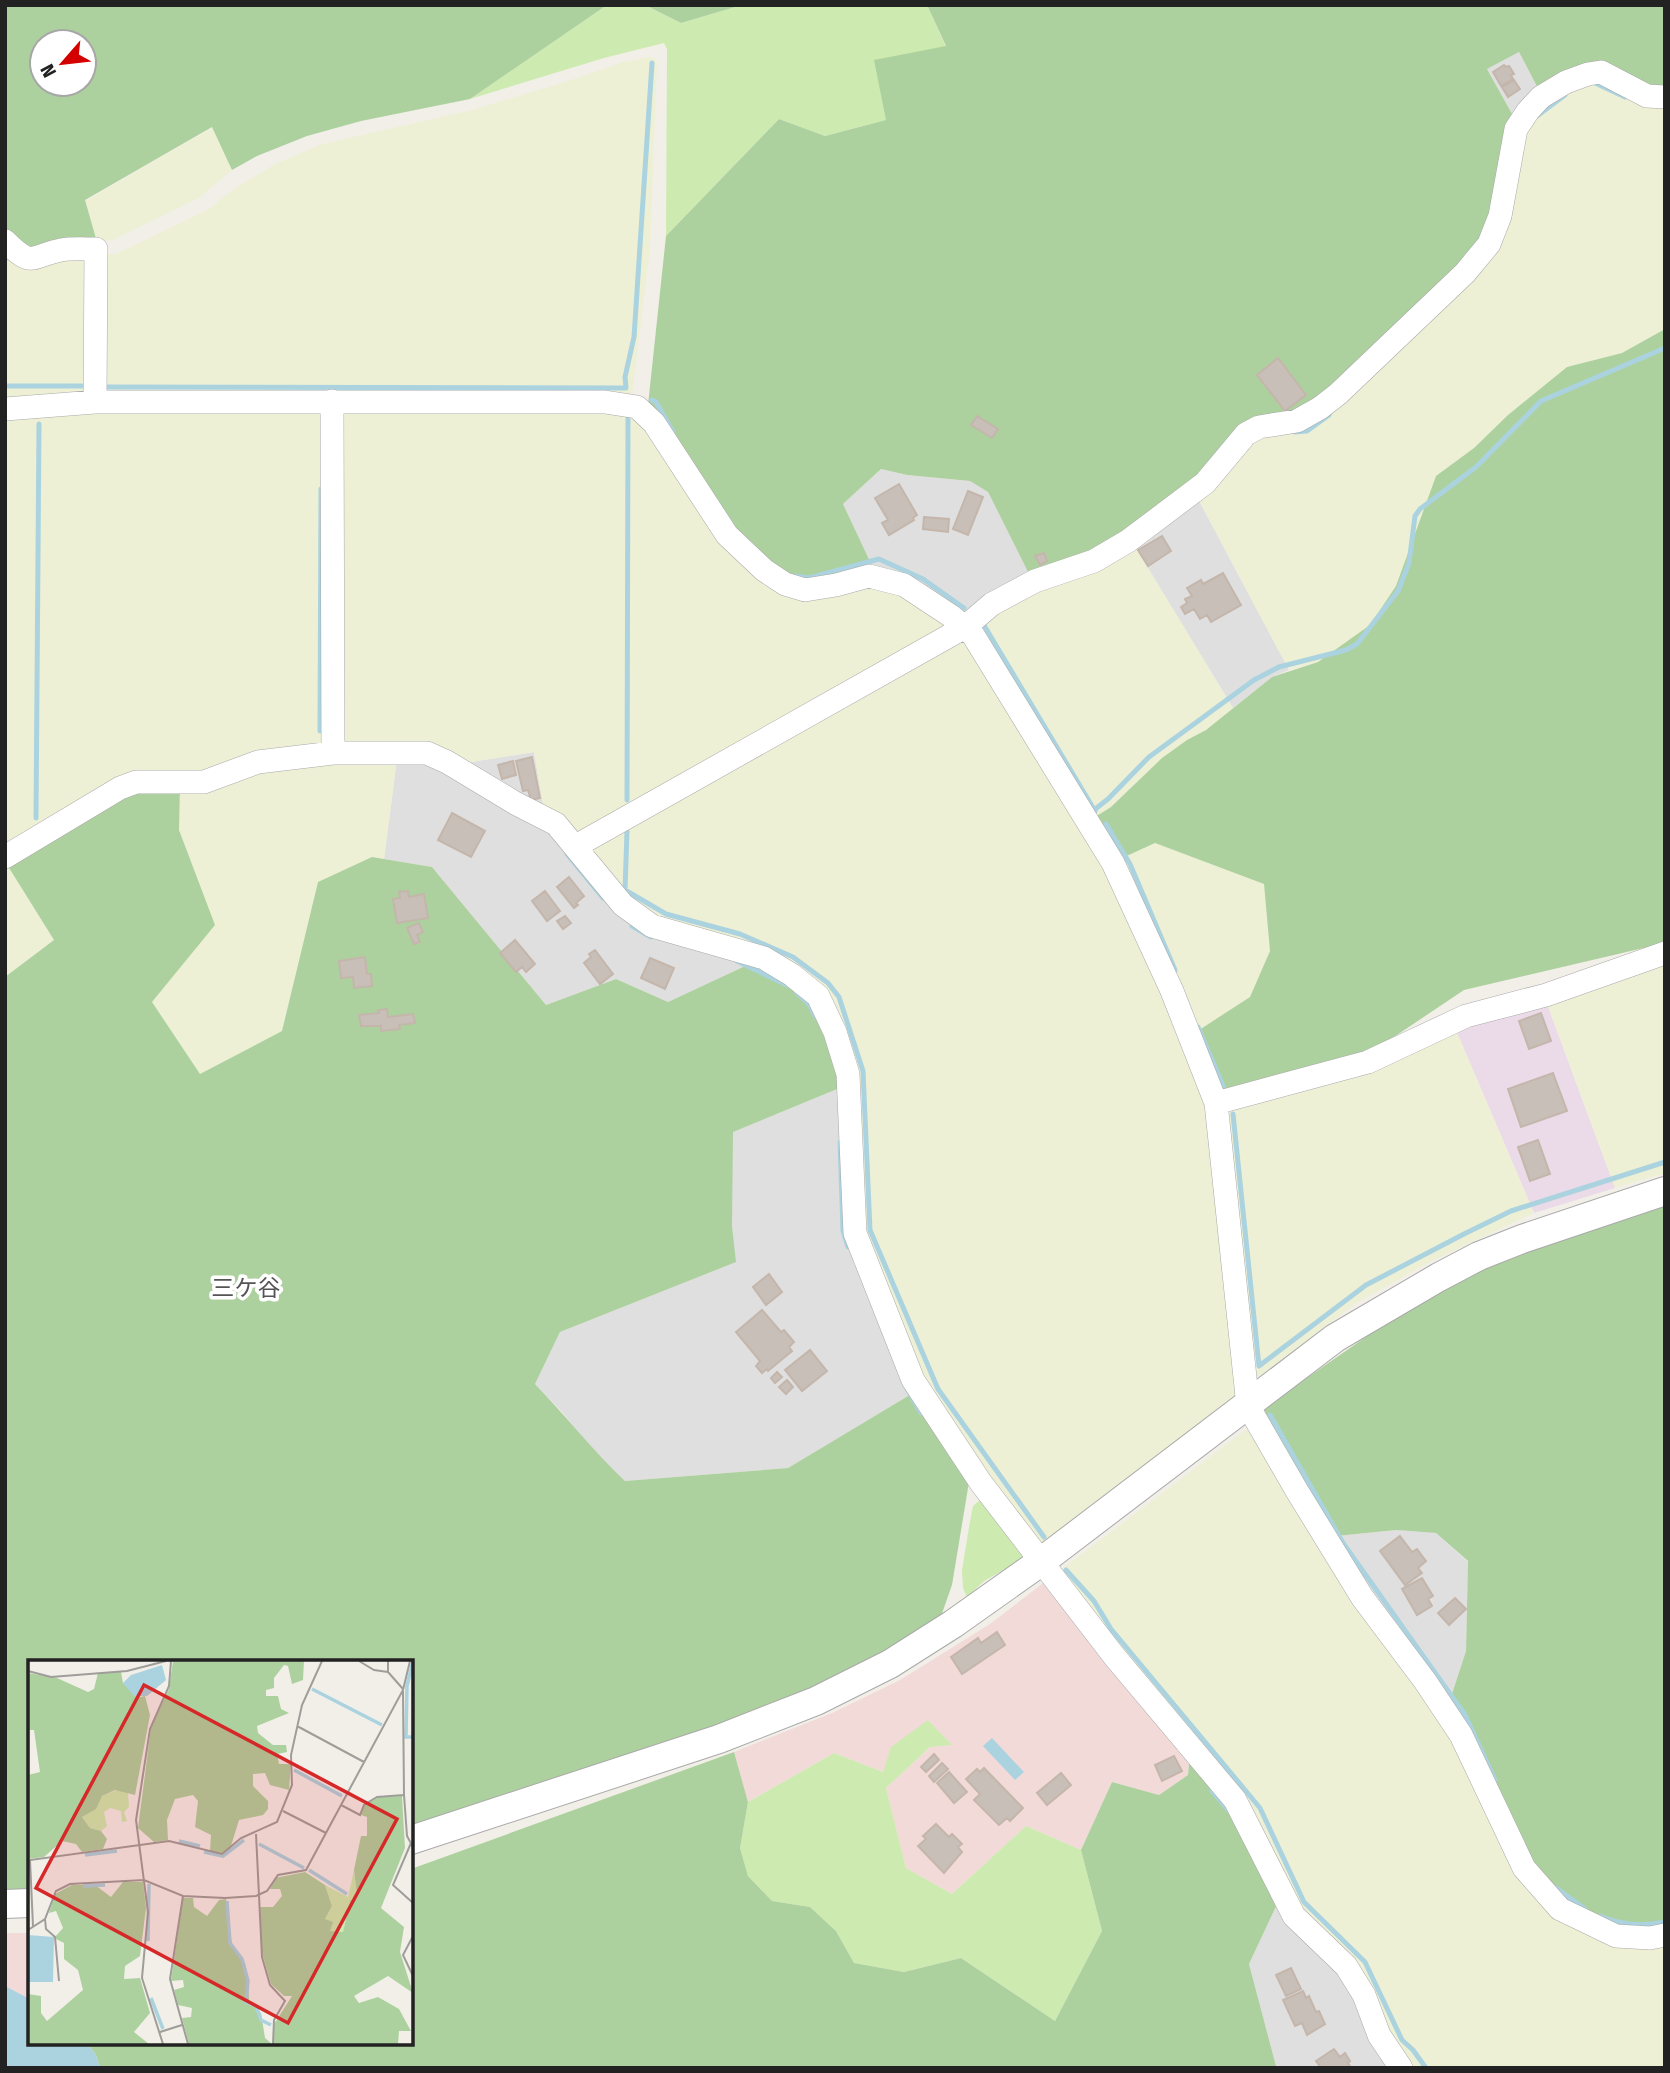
<svg xmlns="http://www.w3.org/2000/svg" width="1670" height="2073" viewBox="0 0 1670 2073" font-family="'Fira Sans Condensed','Noto Sans JP',sans-serif">
<rect width="100%" height="100%" fill="#f2efe9"/>
<path fill="#e0dfdf" d="M1519,52L1541,94L1516,121L1487,69Z
M881,469L907,475L970,481L988,492L1030,576L970,617L874,570L843,504Z
M1196,495L1289,670L1272,677L1233,708L1134,545Z
M534,752L544,810L465,763Z
M397,759L429,760L758,960L668,1002L616,979L546,1005L432,867L384,859Z
M842,1087L913,1393L788,1468L625,1481L596,1454L562,1412L535,1384L560,1332L735,1262L732,1226V1132Z
M1396,1530L1436,1533L1468,1562L1466,1651L1449,1703L1370,1597L1336,1536Z
M1279,1900L1345,1973L1397,2068L1276,2066L1249,1964Z"/>
<path fill="#f2dad9" d="M1047,1580L1190,1752L1188,1775L1159,1795L1112,1782L1081,1850L1026,1826L952,1894L906,1868L886,1788L930,1747L929,1720L883,1772L834,1753L748,1802L734,1752L832,1713L900,1680L990,1624Z
M5,1933H30V1999L5,1986Z"/>
<path fill="#ebdbe8" d="M1546,1001L1615,1188L1534,1213L1455,1028Z"/>
<path fill="#eef0d5" d="M650,57L655,58L657,63L650,248L632,396L103,394L99,254H116L209,209L235,188L275,164L322,144L468,111L571,80L623,62Z
M1584,80L1665,100V329L1622,353L1567,367L1508,415L1474,448L1436,476L1396,586L1370,625L1318,662L1289,670L1196,495L1530,116Z
M213,127L232,170L199,198L113,240L97,242L85,201Z
M5,249L91,257L88,395L5,404Z
M5,408H325L328,742L251,758L5,851Z
M341,408L634,411L876,582L952,622L582,835L544,810L534,752L465,763L342,748Z
M1134,545L1233,708L1206,730L1187,740L1162,758L1111,807L1095,817L978,623L993,608Z
M958,637L967,639L1104,864L1209,1100L1238,1402L1040,1548L923,1378L862,1225L829,1000L661,923L633,906L591,855L594,843Z
M397,759L384,859L372,857L318,882L282,1031L200,1074L152,1002L214,925L179,830L180,787L262,766Z
M1155,843L1264,883L1270,951L1250,998L1196,1032L1120,859Z
M6,863L54,940L5,977V864Z
M1665,960V1173L1615,1188L1546,1001Z
M1455,1028L1534,1213L1430,1262L1355,1304L1256,1379L1226,1107Z
M1252,1425L1365,1614L1665,1942V2068H1409L1058,1572Z"/>
<path fill="#cdebb0" d="M607,5H645L681,23L742,5H927L946,47L886,120L825,136L779,119L666,236L667,49L664,43L604,58L470,99Z
M986,1495L1029,1556L984,1581L967,1597L963,1588L962,1570L969,1527L973,1506Z
M928,1720L952,1745L930,1747L886,1788L906,1868L952,1894L1026,1826L1081,1850L1102,1931L1055,2021L961,1958L904,1972L854,1963L836,1931L810,1907L772,1901L748,1876L740,1848L748,1802L834,1753L883,1772L891,1747Z"/>
<path fill="#add19e" fill-rule="evenodd" d="M5,5H607L470,99L361,121L307,136L257,156L232,170L212,127L85,200L97,242L33,254L5,235ZM42,42H84V84H42Z
M645,5H742L681,23Z
M927,5H1665V93L1598,66L1541,94L1519,52L1487,69L1516,121L1484,243L1318,404L1260,421L1200,479L1117,542L1030,576L988,492L970,481L907,475L881,469L843,504L874,570L812,583L789,580L751,551L648,405L666,236L779,119L825,136L886,120L874,60L946,46Z
M1665,329V943L1464,990L1376,1049L1222,1090L1196,1032L1250,997L1270,951L1264,884L1155,843L1120,859L1095,817L1111,807L1162,758L1187,740L1206,730L1272,677L1318,662L1370,625L1396,586L1436,476L1474,448L1508,415L1567,367L1622,353Z
M180,787L179,830L215,925L152,1002L200,1074L282,1031L318,882L372,857L432,867L546,1005L616,979L668,1002L758,960L812,1001L842,1087L733,1132L732,1226L736,1262L560,1332L535,1384C566,1416 593,1451 625,1481L788,1468L913,1393L970,1476L952,1585L939,1622L819,1689L746,1718L411,1828V1662H30V1891L5,1892V977L54,940L6,863L117,794Z
M1665,1200V1926L1642,1929L1617,1926L1567,1904L1524,1856L1449,1703L1466,1651L1468,1561L1436,1533L1396,1530L1336,1536L1264,1411L1275,1400L1422,1298L1472,1272Z
M734,1752L748,1802L740,1848L748,1876L772,1901L810,1907L836,1931L854,1963L904,1972L961,1958L1055,2021L1102,1931L1081,1850L1112,1782L1159,1795L1188,1775L1190,1752L1231,1804L1279,1900L1249,1964L1276,2066L1279,2068H100L96,2055L87,2043H411V1869Z"/>
<path fill="#aad3df" d="M992,1738L1024,1772L1015,1780L983,1746Z
M5,1986L30,1999V2043H87L96,2055L100,2068H5Z"/>
<g fill="none" stroke-linecap="round" stroke-linejoin="round">
<path stroke="#aad3df" stroke-width="5" d="M1593,82L1625,97
M1537,116L1565,95
M5,386H87
M104,387L626,388L625,377L634,337L652,63
M652,400L656,402L673,432
M1295,432L1307,431L1329,415
M795,576L809,578L879,559L923,579L964,608
M982,622L1095,811
M320,731L321,489
M627,800L628,416
M1094,810L1108,799L1149,757L1254,680L1279,667L1346,650L1357,644L1398,591L1409,563L1415,516L1420,509L1476,467L1541,401L1665,348
M36,818L39,424
M1106,824L1130,864L1175,970
M627,831L625,890L666,914L740,934L793,957L828,983L839,997L863,1071L870,1230L938,1389L1044,1537
M567,854L603,898
M632,926L651,937
M737,961L789,986
M796,992L809,1004L816,1017
M1198,1027L1223,1086
M1233,1114L1259,1366
M840,1142L843,1231L848,1247
M1259,1366L1366,1285L1464,1234L1511,1211L1665,1162
M905,1385L921,1413
M1270,1415L1343,1543L1465,1715L1495,1780
M1066,1570L1094,1601L1111,1629L1260,1808L1304,1902L1365,1962L1402,2040L1413,2050L1426,2068
M1212,1791L1228,1810
M1556,1888L1585,1909
M1600,1916C1622,1925 1641,1927 1665,1922"/>
</g>
<path fill="#c7bfb8" stroke="#c4b6ab" stroke-width="2" d="M1504,65L1506,67L1509,66L1514,74L1511,75L1513,79L1501,86L1493,72Z
M1514,80L1520,89L1508,97L1502,87Z
M1278,358L1306,395L1285,411L1257,375Z
M977,416L998,429L992,438L971,425Z
M899,484L917,515L913,518L914,520L889,535L882,523L888,520L875,498Z
M968,491L983,497L968,535L953,529Z
M924,517L949,519L948,532L923,529Z
M1162,536L1171,551L1148,566L1138,550Z
M1044,553L1047,561L1040,565L1035,556Z
M1223,573L1241,605L1211,622L1207,615L1200,619L1194,609L1185,614L1181,607L1187,603L1185,599L1192,596L1187,588L1201,580L1203,584Z
M532,757L540,798L531,800L528,790L523,791L516,761Z
M513,761L516,775L502,779L498,765Z
M452,813L485,831L471,857L438,840Z
M569,877L584,896L576,903L578,905L574,908L557,887Z
M408,891L409,897L424,894L428,918L397,923L393,899L400,898L399,892Z
M545,891L560,911L547,921L532,901Z
M565,916L571,923L563,929L557,921Z
M419,923L423,932L417,935L420,942L414,944L407,928Z
M515,940L535,964L526,972L522,967L516,972L500,953Z
M595,950L613,974L600,984L584,963L591,957L589,954Z
M365,957L367,974H371L372,986L354,988L353,977L341,978L339,961Z
M650,958L674,968L665,989L641,978Z
M387,1009L388,1017L413,1014L415,1023L399,1025L400,1029L381,1031V1026H361L359,1015L379,1013L378,1010Z
M1541,1013L1551,1041L1529,1049L1519,1021Z
M1553,1073L1567,1111L1521,1127L1508,1089Z
M1538,1140L1550,1174L1530,1181L1518,1147Z
M769,1274L782,1292L766,1305L753,1287Z
M762,1310L781,1332L784,1330L794,1342L789,1347L792,1351L768,1371L767,1369L762,1373L756,1366L760,1361L736,1332Z
M810,1350L827,1371L802,1391L785,1370Z
M777,1372L782,1377L775,1383L771,1378Z
M787,1380L793,1387L786,1394L779,1387Z
M1400,1536L1412,1552L1417,1549L1426,1561L1418,1568L1422,1573L1405,1585L1380,1551Z
M1422,1578L1433,1596L1428,1599L1432,1606L1417,1615L1402,1589Z
M1455,1598L1466,1609L1449,1625L1438,1613Z
M997,1632L1005,1645L962,1674L951,1657L978,1638L981,1643Z
M934,1754L939,1760L926,1772L921,1767Z
M1174,1756L1182,1771L1162,1781L1155,1765Z
M942,1763L948,1769L934,1782L929,1776Z
M984,1768L1023,1808L1010,1821L1007,1818L999,1825L974,1800L980,1794L966,1779L977,1769L980,1772Z
M949,1772L967,1792L954,1803L937,1783Z
M1061,1773L1071,1785L1047,1805L1037,1793Z
M936,1824L949,1837L952,1834L962,1844L958,1847L962,1852L944,1873L918,1846L926,1839L923,1836Z
M1291,1968L1301,1989L1286,1996L1276,1975Z
M1303,1991L1306,1998L1309,1996L1316,2012L1319,2011L1325,2024L1307,2035L1302,2023L1295,2026L1283,2000Z
M1334,2049L1340,2057L1345,2053L1350,2061L1348,2063L1351,2068H1321L1316,2061Z"/>
<g fill="none" stroke-linecap="round" stroke-linejoin="round">
<g stroke="#a9a9a9" stroke-width="24">
<path id="minor" d="M5,241C33,269 30,256 61,250C72,248 85,249 96,249L95,402
M332,401L333,753
M5,409L95,402H605L637,407L654,423L727,535L764,570L785,584L805,590L836,585L869,576L904,585L951,616L973,635L1113,863L1172,991L1216,1103L1248,1406L1297,1491L1362,1597L1425,1681L1461,1735L1524,1868L1560,1909L1585,1921L1616,1936L1650,1938L1665,1935
M576,846L965,627L992,604L1035,581L1094,561L1128,541L1205,483L1246,434L1259,427L1297,421L1320,408L1338,394L1465,273L1489,244L1500,216L1516,129L1528,111L1541,97L1566,82L1588,74L1601,72L1647,96L1665,97
M5,857L120,788L136,782H204L258,762L333,753H427L447,762L515,803L556,824L623,905L652,926L764,958L792,975L818,996L835,1032L848,1074L855,1233L913,1380L981,1483L1114,1656L1235,1800L1294,1916L1346,1966L1364,1995L1379,2035L1401,2068
M1216,1103L1368,1062L1466,1016L1546,995L1665,953"/>
</g>
<g stroke="#a9a9a9" stroke-width="30">
<path id="tertiary" d="M411,1840L719,1739L816,1701L890,1664L953,1624L1042,1561L1335,1338L1439,1277L1479,1256L1522,1239L1665,1191
M5,1904L30,1903"/>
</g>
<use href="#minor" stroke="#fff" stroke-width="23"/>
<use href="#tertiary" stroke="#fff" stroke-width="28"/>
</g>
<g text-anchor="middle" stroke-width="7" stroke-linejoin="round" paint-order="stroke">
<g font-size="23" fill="#555" stroke="#fff">
<text x="246" y="1296">三ケ谷</text>
</g>
</g>
<g transform="translate(28 1660)">
<rect width="385" height="385" fill="#f2efe9"/>
<path d="M91,129L100,133L101,147L96,152L99,161L94,162L93,151L82,148L76,152L79,166L73,171L62,168L54,157L67,149L74,136ZM326,210L329,235L322,241L315,272L302,271L297,259L304,246L297,225L320,237Z" fill="#cdebb0"/>
<path d="M145,1H276L275,20L264,24L260,6L256,5L246,18V28L238,30V36H250L253,49L261,53L229,66L230,73L245,85H258L259,92L249,94L251,104H263L261,130L242,125L237,113L225,114V126L240,141V149L235,155L211,160L202,189L194,193L182,191L183,175L167,167L170,141L165,135L147,139L139,160L140,180L126,182L110,168L123,68L141,29ZM93,12L95,23L112,37L117,36L122,55L107,135L87,130L74,136L68,149L54,157L62,168L73,171L79,179L75,189L54,192L48,184L34,181L16,197L0,199V115L12,112L6,70H0V13L29,18L60,32L66,29L70,13ZM374,136L377,188L353,248L376,267L372,292L385,333L360,316L326,336L331,343L350,337L371,349L383,371H371L370,384H245L246,364L264,336H256L243,324L234,293L232,247H245L254,236L252,229H242L247,218L277,212L297,225L304,246L297,259L305,262L302,271L315,272L322,241L329,235L326,210L333,176H339V157L333,155L335,146L351,137ZM95,222H115L118,248L112,296L97,306L96,319L112,318L122,353L106,372L121,384H0V334L13,336V353L19,361L55,330L50,310L36,299V283L26,278L35,268L28,251L21,253L27,234L44,225H67L83,237ZM155,238H165L166,247L179,256L191,240L198,239L204,285L217,303L220,316L221,342L233,353L237,378L244,384H161L154,358L163,357L164,348L150,345L146,330L156,327L155,320L143,321Z" fill="#add19e"/>
<path d="M134,5L138,20L119,36H106L95,23L103,15ZM0,275L26,277L25,322H0Z" fill="#aad3df"/>
<path fill="none" stroke="#aad3df" stroke-width="3.5" d="M385,1L379,26L378,77H385M284,29L354,65M266,110L314,136M151,181L172,186M231,184L276,208M176,192L195,196L216,180M57,195L89,191M281,210L319,234M55,226L77,225M199,241L202,283L214,299L220,321L218,342L228,346L233,360L243,365M120,281L121,224M123,338L135,369"/>
<path fill="none" stroke="#9f9d99" stroke-width="2" d="M331,1L346,10L360,12M360,1V12L375,29M0,11L23,17L99,11L138,1M375,31L376,135L379,176L385,187M269,66L336,102M313,145L332,155L336,145L349,137L376,135M255,151L298,173M228,174L234,297L242,325L257,341L246,360L245,384M383,183L365,225L385,243M155,236L142,319L160,384M17,259L18,269L27,277L31,321M5,266L2,200L141,181L194,194L213,178L249,162L264,125L263,95L274,45L294,1M0,270L17,259L28,231L42,224L116,220L155,236L197,238L228,236L239,231L250,215L278,210L375,30L382,1M385,276L375,295L385,316M132,372L154,365M135,384L114,318L120,252L108,160L122,69L141,26L143,1"/>
<path fill="#d62828" fill-opacity="0.15" stroke="#d62828" stroke-width="3.5" d="M116,25L369,159L260,363L8,228Z"/>
<rect width="385" height="385" fill="none" stroke="#222" stroke-width="3.5"/>
</g>
<rect width="1670" height="2073" fill="none" stroke="#222222" stroke-width="14"/>
<g transform="translate(63 63) rotate(242)"><circle r="33" fill="#ffffff" stroke="#a7a7a7" stroke-width="2"/>
<path d="M0-5L12 26L0 18L-12 26Z" fill="#d40000"/>
<text y="-10" font-size="19" font-weight="bold" text-anchor="middle" fill="#222222">N</text>
</g>
</svg>
